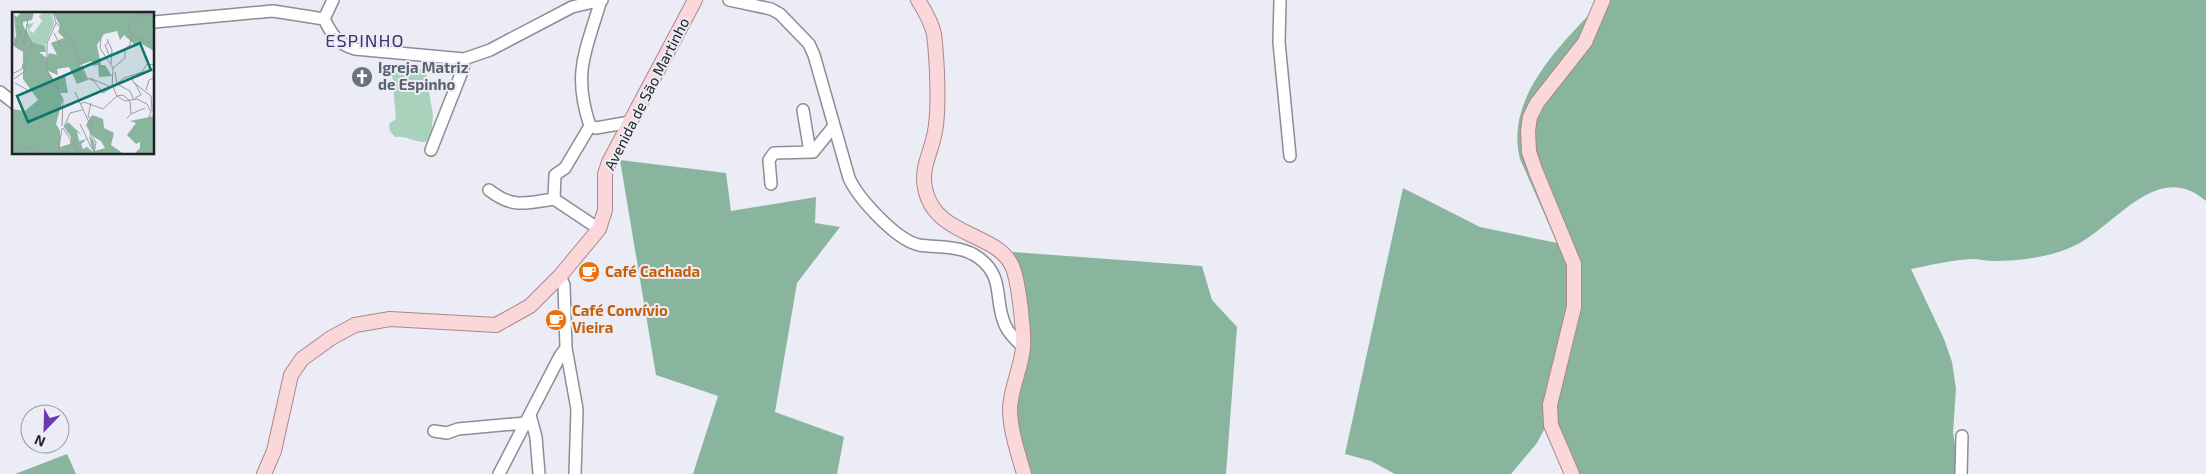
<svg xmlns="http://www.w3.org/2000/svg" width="2206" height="474" viewBox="0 0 2206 474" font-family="'Exo 2',sans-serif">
<rect width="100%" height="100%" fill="#ebecf6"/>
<path fill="#a9d2bd" d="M425,68L433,115L431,137L425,142C414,142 406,135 395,137L390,131L389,124L396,119L392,73Z"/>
<path fill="#89b59e" d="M1603,0H2206V201C2158,159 2117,224 2076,245C2051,257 2022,261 1994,261C1987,261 1979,259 1972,259C1951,260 1931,265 1911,269L1944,339L1952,362L1956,389L1953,432L1959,474H1566L1546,426L1537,443L1511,474H1395L1371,461L1345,454L1403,188L1480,227L1557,243L1520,159C1504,96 1564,42 1603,0Z
M620,160L726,173L731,211L816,197L815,223L840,227L797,283L775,412L844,437L837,474H693L718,396L656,375Z
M1013,252L1202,266L1212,300L1237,327L1226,474H1032L1016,429L1015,417L1026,335Z
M67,454L76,474H15Z"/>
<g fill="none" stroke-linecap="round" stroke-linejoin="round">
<g stroke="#8c8d95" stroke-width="14">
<path id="minor" d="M729,0L771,9L780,14L809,44L814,55L849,178C858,198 896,240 919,245C939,248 962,245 979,258C1006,278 993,302 1006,327C1010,335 1017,341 1023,347
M1280,0L1279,42L1290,156
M324,19C332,35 338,44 355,49L464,59L490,50L572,7L602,0
M324,19L333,0
M154,22L273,11L324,19
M0,92L14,103
M803,110L810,152
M590,126L596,128L630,122
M431,150L463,69L464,59
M771,184L769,160L774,153L813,152L834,126
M489,190C513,209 526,203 554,199L599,229
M554,199L555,175L565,168L590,126C572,72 586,51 601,0
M560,276L564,285L566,348L577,409L575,474
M530,415L536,437L539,474
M434,431L447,433L458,429L525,423
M499,474L560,356L566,348
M1961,474L1962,436"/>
</g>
<g stroke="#ac878b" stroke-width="16">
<path id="major" d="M918,0C925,11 931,21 934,34C937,59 940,113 934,136C930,155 921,168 925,188C934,237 997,232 1012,266C1019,281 1024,332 1023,348C1021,368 1011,388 1010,408C1010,431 1018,452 1024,474
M264,474L274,451L291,375L302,359L331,338L355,325L390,319L496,325L530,306L560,276L599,229L605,210V174L609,162L695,0
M1572,474L1551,425L1550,405L1574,307V264L1536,172L1529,152L1528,130L1530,117L1537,103L1585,42L1603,0"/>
</g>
<use href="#minor" stroke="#fff" stroke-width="11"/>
<use href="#major" stroke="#fad8da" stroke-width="14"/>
</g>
<defs>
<g id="church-disc" transform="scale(1.125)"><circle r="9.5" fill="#6b7280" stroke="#ebecf6"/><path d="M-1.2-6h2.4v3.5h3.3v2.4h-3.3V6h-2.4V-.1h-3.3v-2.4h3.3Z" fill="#fff"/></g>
<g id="cafe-disc" transform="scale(1.125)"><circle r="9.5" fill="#e8710a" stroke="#ebecf6"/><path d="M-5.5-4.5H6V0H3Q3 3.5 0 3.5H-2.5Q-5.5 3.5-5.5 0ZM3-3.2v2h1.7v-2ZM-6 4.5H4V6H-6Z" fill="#fff"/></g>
</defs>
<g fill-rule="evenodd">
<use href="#church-disc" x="362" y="77"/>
<use href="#cafe-disc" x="589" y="272"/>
<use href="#cafe-disc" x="556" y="320"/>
</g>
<g text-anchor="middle" stroke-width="4" stroke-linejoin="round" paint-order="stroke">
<g font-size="15" font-weight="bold" fill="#5b616d" stroke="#ebecf6" text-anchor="start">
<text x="378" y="73">Igreja Matriz<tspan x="378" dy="17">de Espinho</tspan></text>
</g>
<g font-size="15" fill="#212225" stroke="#ebecf6">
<text transform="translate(647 94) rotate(-63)" y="5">Avenida de São Martinho</text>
</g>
<g font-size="15" font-weight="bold" fill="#c56008" stroke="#ebecf6" text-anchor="start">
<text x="605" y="277">Café Cachada</text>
<text x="572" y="316">Café Convívio<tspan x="572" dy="17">Vieira</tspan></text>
</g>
<g font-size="18" letter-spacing="1" fill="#48316c" stroke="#ebecf6">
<text x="365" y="47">ESPINHO</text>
</g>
</g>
<g transform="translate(12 12)">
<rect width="142" height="142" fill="#ebecf6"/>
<path d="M30,0H40L42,12L33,34L20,30L14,12L22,11L17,18L21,21L30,9L27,5Z" fill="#a9d2bd"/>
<path d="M9,0H22L20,8L11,10V13L20,30L33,34L34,40H27L35,46L37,41L45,43L39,31L52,26L46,20L48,14L41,0H142V39L128,31L124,34L112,23L108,28L105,19L92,22L85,33L89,53H93L100,64L87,65L86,53L81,54L80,49L68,53L76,68L65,72L57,55L45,57L46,63L36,59L43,70L44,66L53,64L56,81H47L51,86L44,112L48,119V135L58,132L59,125L52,115L56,110L70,123L65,120L67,129L75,127L69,132L71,137L75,135L81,140L77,124L82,129L83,139L93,136L89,129L80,124L74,113L80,103L91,107L92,116L102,121L99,133L112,142H0V97L13,99L26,88L11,67V40L0,33L4,24L2,3L5,5ZM142,104V142L123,141L128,136V130L124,132L115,123L124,111L118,109Z" fill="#89b59e"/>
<path fill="none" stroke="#9a9ba2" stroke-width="1" d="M1,0L2,29M41,0L44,11L35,31V59L51,87L50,114M128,2L143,4M44,11L58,25L75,66L82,69L91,81L100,75L101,56L113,46V37L118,33L119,24L143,33M42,21L49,35M122,23L117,20L116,14L128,2M89,26L88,36L101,56M95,27L100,38L99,52M97,30L93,33L98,45M4,33L8,19L12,33L17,0M103,60L105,72L118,79L122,88M0,62L10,57L11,52M120,64L121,70L139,84L140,99M78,66L99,75M2,67L13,59L14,41L20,31L14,18M3,71L19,80M101,75L112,66L130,60L135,52L143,53M134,78L137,68L143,65M63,80L79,115L78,123L84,130L82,142M105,84L113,89L125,87L135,92L139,100L137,105L143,108M105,84L111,83L118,89M123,86L129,83L123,71M69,92L72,90L91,97L105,84L101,75M119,102L133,96M115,106L119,102L118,89M78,108L81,112L76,104L79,91M68,112L80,137M52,115L58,101L70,98M51,116L68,142M5,142L17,134L29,142M46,142L50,116"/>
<path fill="#0f766e" fill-opacity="0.15" stroke="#0f766e" stroke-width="2.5" d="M128,31L139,58L16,110L5,84Z"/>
<rect width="142" height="142" fill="none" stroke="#212225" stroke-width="2.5"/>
</g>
<g transform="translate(45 429) rotate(203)"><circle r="24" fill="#ebecf6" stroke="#9a9ba2"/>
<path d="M0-4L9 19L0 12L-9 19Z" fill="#6c38ae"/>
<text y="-8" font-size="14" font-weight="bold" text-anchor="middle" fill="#212225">N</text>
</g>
</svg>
